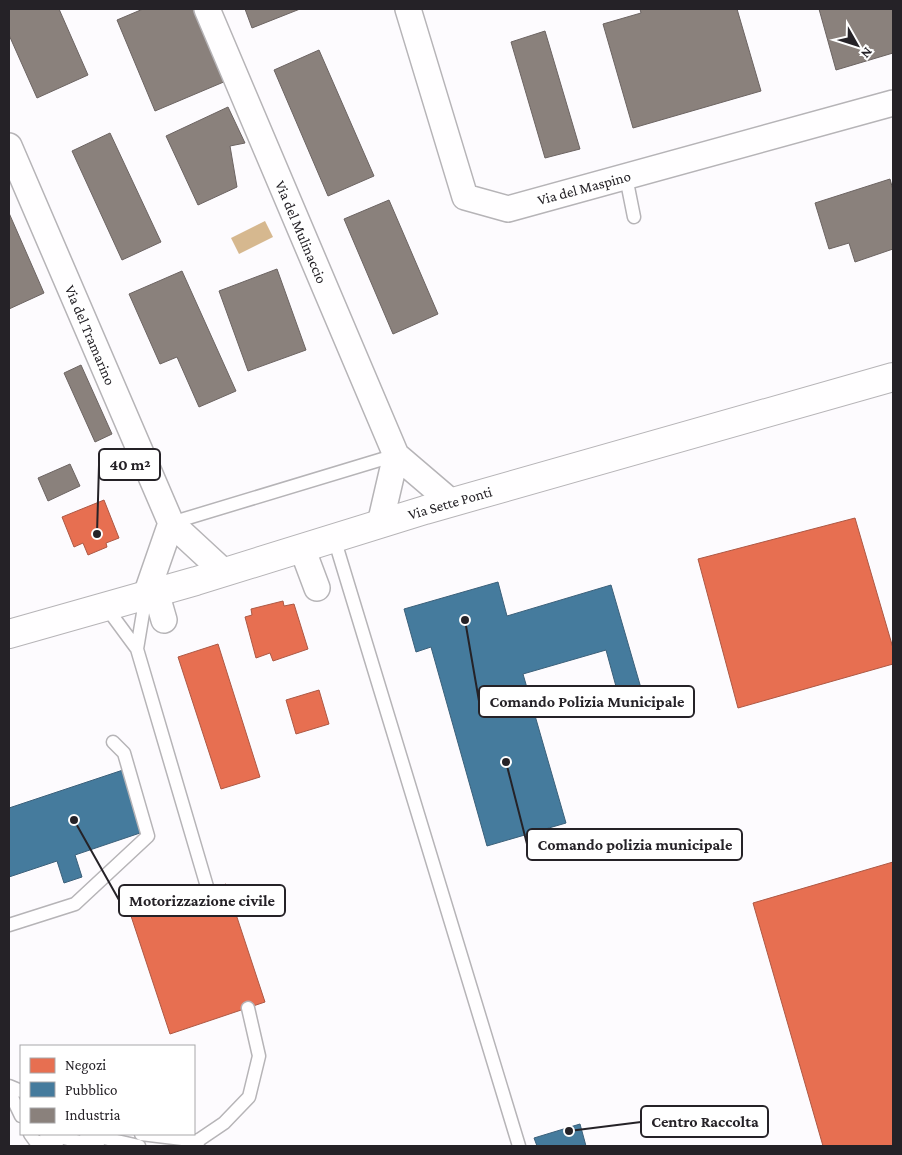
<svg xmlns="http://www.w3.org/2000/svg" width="902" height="1155" viewBox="0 0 902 1155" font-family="'Crimson Pro',serif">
<rect width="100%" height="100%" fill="#fdfbfe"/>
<path fill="#d6b88f" d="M265,221L273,237L239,254L231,238Z"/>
<path fill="#e76f51" stroke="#ad5844" d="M104,500L119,538L106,543L107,547L88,555L83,543L74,547L62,517Z
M855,518L893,648V664L738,708L698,559Z
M283,601L284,606L294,604L308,649L273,661L270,653L256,658L245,617L252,615L251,609Z
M218,644L260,777L221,789L178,657Z
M319,690L329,724L296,734L286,700Z
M893,862V1146H823L753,903Z
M226,884L265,1002L170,1034L131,916Z"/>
<path fill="#457b9d" stroke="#3b607a" d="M498,582L507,616L611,585L643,695L620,701L606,650L523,674L566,823L487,846L431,647L416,652L404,609Z
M123,770L143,832L75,855L82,877L64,883L57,861L9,877V808Z
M580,1124L586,1146H537L534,1138Z"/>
<path fill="#8a817c" stroke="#6c6462" d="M9,9H59L88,75L37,98L9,35Z
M143,9H196L226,81L155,111L117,20Z
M245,9H300L252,28Z
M640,9H737L761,91L633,128L603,24L641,13Z
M819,9H893V53L836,70Z
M545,31L580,149L545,158L511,42Z
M319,50L374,176L328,196L274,70Z
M228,107L245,143L230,146L237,187L198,205L166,136Z
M110,133L161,242L122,260L72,151Z
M890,179L893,190V249L855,262L849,243L829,249L815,203Z
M389,200L438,314L393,334L344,219Z
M9,213L44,293L9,309Z
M277,269L306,350L248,371L219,291Z
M182,271L236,391L199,407L177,357L160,364L129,294Z
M81,365L112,434L95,442L64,373Z
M70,464L80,486L48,501L38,478Z"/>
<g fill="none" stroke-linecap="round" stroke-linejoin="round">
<g stroke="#b6b4b7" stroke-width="15">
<path id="lane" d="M626,177L634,217
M171,523L396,455
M334,538L519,1146
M106,607L137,649L208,890
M137,649L146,595
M9,925L75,904L148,836L124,753L113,742
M9,1086L21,1091
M9,1091L21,1116
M30,1134L35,1141L57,1146
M46,1134L98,1146
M86,1134L139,1146
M141,1134L199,1141
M190,1146L224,1123L249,1097L259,1056L248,1008"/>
</g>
<g stroke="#b6b4b7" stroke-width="28">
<path id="street" d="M207,9L396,455L451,502
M408,9L465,197L508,209L893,103
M9,146L171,523L224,572
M380,524L396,455
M302,548L317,588
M156,592L164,620
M146,595L171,523"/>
</g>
<g stroke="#b6b4b7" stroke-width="30">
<path id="secondary" d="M9,634L196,581L425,510L893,377"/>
</g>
<use href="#lane" stroke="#fffeff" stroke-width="12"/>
<use href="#street" stroke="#fffeff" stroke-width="25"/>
<use href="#secondary" stroke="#fffeff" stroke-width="28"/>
</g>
<g text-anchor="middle" stroke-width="5" stroke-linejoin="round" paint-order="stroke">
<g font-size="15" fill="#252227" stroke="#fff">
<text transform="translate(584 188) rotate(-15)" y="5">Via del Maspino</text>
<text transform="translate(301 232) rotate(67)" y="5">Via del Mulinaccio</text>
<text transform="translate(90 335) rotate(67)" y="5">Via del Tramarino</text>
<text transform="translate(450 503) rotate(-16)" y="5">Via Sette Ponti</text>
</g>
</g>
<path fill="none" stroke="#252227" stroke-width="2" d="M97 534L99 465M465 620L479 701M506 762L527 844M74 820L119 900M569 1131L641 1122"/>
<g fill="#252227" stroke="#fff" stroke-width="2">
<circle cx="97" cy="534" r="5"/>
<circle cx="465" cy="620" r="5"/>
<circle cx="506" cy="762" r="5"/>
<circle cx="74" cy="820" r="5"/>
<circle cx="569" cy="1131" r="5"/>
</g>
<g fill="#fff" stroke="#252227" stroke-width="2">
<rect x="99" y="449" width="61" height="31" rx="5"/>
<rect x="479" y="686" width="215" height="31" rx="5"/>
<rect x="527" y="829" width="215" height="31" rx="5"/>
<rect x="119" y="885" width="166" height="31" rx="5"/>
<rect x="641" y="1106" width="127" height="31" rx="5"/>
</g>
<g font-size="16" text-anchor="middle" font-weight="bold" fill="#252227">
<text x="130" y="470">40 m²</text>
<text x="587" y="707">Comando Polizia Municipale</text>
<text x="635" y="850">Comando polizia municipale</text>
<text x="202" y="906">Motorizzazione civile</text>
<text x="705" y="1127">Centro Raccolta</text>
</g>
<rect width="902" height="1155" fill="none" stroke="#252227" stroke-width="20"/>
<rect x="20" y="1045" width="175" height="90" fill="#ffffff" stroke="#a8a7a9"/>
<rect x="30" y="1058" width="25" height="15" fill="#e76f51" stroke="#a8a7a9"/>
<text x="65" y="1070" font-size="15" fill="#252227">Negozi</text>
<rect x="30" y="1082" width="25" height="15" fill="#457b9d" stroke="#a8a7a9"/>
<text x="65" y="1095" font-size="15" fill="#252227">Pubblico</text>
<rect x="30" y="1108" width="25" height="15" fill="#8a817c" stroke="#a8a7a9"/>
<text x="65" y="1120" font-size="15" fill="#252227">Industria</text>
<g transform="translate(857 45) rotate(129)" stroke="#ffffff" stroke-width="4" paint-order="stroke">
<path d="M0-4L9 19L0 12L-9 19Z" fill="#252227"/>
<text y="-8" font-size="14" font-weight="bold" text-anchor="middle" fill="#252227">N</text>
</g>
</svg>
